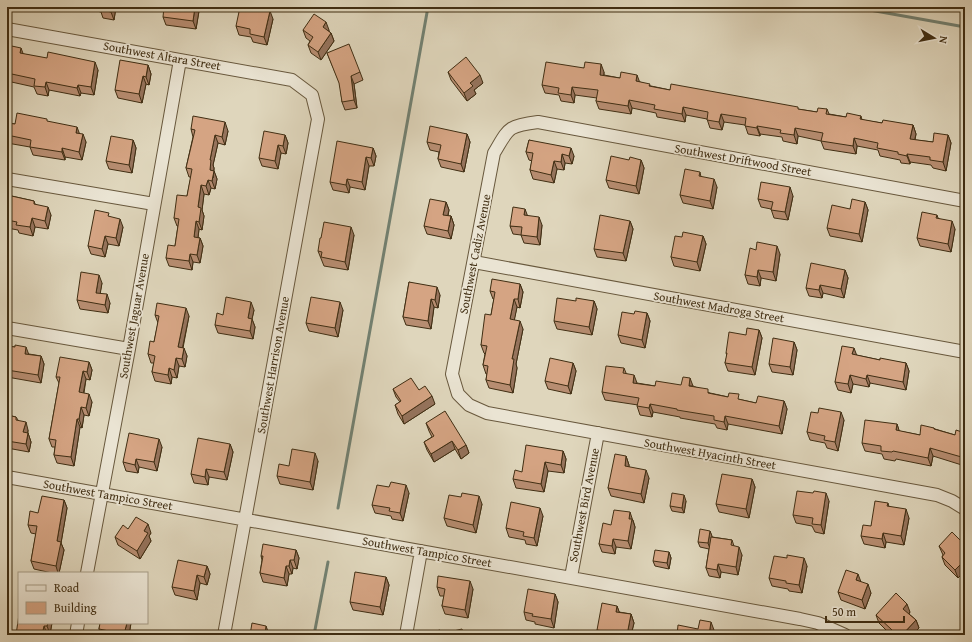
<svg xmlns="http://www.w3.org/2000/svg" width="972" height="642" viewBox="0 0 972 642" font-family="'Gentium Book Plus',serif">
<rect width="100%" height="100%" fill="#dfd6bc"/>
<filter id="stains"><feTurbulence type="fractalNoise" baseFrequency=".005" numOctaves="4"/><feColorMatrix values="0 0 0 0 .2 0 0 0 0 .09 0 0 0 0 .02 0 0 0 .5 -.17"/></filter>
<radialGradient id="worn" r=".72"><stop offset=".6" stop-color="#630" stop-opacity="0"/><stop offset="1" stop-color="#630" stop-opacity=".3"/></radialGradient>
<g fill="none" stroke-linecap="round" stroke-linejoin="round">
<path stroke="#728172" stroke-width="3" d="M853,7L965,27
M338,508L428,7
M314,635L328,562"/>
<g stroke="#68583d" stroke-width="14">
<path id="minor" d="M7,29L292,80L312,95L318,119L224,635
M7,179L154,204
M965,201L538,122C507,126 509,128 494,153L452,374L458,394L469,405L487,413L937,495L952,501L965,509
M474,262L965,352
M7,328L129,349
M7,477L800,619L818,623L845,635
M87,573L129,349L180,60
M571,577L598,433
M76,635L78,623
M406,635L421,551"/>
</g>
<use href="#minor" stroke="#eae4d3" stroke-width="12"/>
</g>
<path fill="#b78d71" stroke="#402e13" d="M86,7H116L114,20L103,18L101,12L87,9Z
M118,7H135V11Z
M199,11L196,29L166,25L163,17Z
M273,19L267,45L253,42L251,37L239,35L236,26Z
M303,30H329V31L331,33L334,41L321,60L311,53L308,45L310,41L306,38Z
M7,45L23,54L98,70L94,95L81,93L80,96L49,90L48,96L37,94L34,87L7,81Z
M327,53L360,72L363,80L354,84L357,108L345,110L342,102L340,84Z
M148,65L151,74L149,85L146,84L142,103L118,98L115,90Z
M584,68L604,72V75L640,82L651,86L670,90L817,112L827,109L829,114L846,117L861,116L862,120L882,123L913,125L916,134L915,140L933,142L948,135L951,143L946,171L933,168L931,165L910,162V164L901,163L900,160L880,156L878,150L857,146L856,154L824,149L821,141L798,136L797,144L783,141L782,137L760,134V136L748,134L745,125L724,122L722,130L710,128L707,119L686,115L685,122L657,117L656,113L632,108L631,114L599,109L596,101L597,98L575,95L574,103L561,101L559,95L545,93L542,85Z
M448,72L483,83L474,90L476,94L467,101L451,80Z
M48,122L79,133L86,142L82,160L65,157V160L33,155L30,147L7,143V144V123L15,124Z
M191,129L228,131L225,145L218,143L213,165L214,168V171L217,179L215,189L211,188L209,195L204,194L202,210L204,216L202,230L199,229L198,238H200L203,246L200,263L193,262L192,270L169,266L166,258L175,246L178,226H177L174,218L187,196L191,177H189L186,168L193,137Z
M467,134L470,142L464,172L441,167L438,159L439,152L430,150L427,142Z
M285,135L288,143L286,154L281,153L278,169L262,166L259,158Z
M133,140L136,148L132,173L109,169L106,161Z
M529,140L574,156L572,164L565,163L564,170L557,169L554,183L533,179L530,170L532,161L529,160L526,152Z
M373,148L376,156L374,166H369L365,190L350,187L349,193L333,190L330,182Z
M629,160H641L644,168L639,194L609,188L606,180Z
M700,172L701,177L717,187L713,209L683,203L680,195Z
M7,195L34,201L35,204L51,215L48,229L35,227L33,236L19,233L18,230L7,228Z
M793,196L788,220L774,218L771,209L761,207L758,199Z
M446,202L449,210L448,216H451L454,225L451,239L427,234L424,226Z
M865,202L868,210L862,242L830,236L827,228L850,209Z
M937,215L938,218L955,229L951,252L920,246L917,238Z
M110,217L123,227L119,246L108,244L105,257L91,254L88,246Z
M630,221L633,229L626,261L597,257L594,249Z
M542,225L540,245L524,243L521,235L513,234L510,226Z
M354,235L348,270L324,266L318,251Z
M703,236L706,244L700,271L674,266L671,257L682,237Z
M756,250L780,254L776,281L761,278L760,286L748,284L745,275Z
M845,270L848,278L844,298L823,293L822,298L809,296L806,288Z
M409,282L440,295L438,308L434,307L431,329L406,325L403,317Z
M102,283L100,293L110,303L108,313L80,309L77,300Z
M520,284L523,292L520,308L517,307L514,320L523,329L516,364L517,368L513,393L489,388L486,380L487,374H486L483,365L485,354L484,353L481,345L491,315L494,299H493L490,291Z
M576,301H594L597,309L592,335L557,329L554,321Z
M254,310L252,319L255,327L253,339L218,333L215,325L223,315Z
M343,310L338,337L309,331L306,323Z
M647,313L650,321L645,348L621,343L618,335L634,314Z
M155,315L189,316L183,348L187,356L185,367L179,366L177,378L172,377L171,384L155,381L152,372L154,363H151L148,354L154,342L158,323Z
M759,330L762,338L755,375L728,371L725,363L727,356L726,353L746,335Z
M794,342L797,350L793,375L772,372L769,364Z
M7,346L15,347L29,354L41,356L44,364L41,383L7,377Z
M856,355L880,360L906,363L909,371L906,390L870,383L869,387L853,384L851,393L838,390L835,382Z
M89,362L92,370L90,380L86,379L84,393L92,402L89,416L84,415L82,428L80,427L74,466L57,463L54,455L55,447H52L49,439L59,383L56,377Z
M573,363L576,371L571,394L548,389L545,381Z
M624,368L626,373L637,383L655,386H693L710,393L756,403L784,401L787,409L782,434L728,424L727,430L717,428L715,424L680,418V417L653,412L652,417L640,415L637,406L638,405L605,400L602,392Z
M393,389L419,390L435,404L404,424L398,414L395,405L400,402L396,397Z
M818,413L844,420L838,451L827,448L825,443L810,440L807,432Z
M7,415L16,417L18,420L28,430V433L31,442L29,452L7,448Z
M426,423L466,445L469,453L461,459L455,449L434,462L427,450L424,442L432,437L429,431Z
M897,424L899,431L920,435L934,428L935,429L955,435L965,433V466L933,456L931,466L896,459L895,461L884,459L882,454L865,451L862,443Z
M230,444L233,452L227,480L209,477L208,485L194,483L191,474Z
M162,447L157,471L139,467L138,473L126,471L123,462Z
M563,451L566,459L564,473L548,471L544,492L516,488L513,479L522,472Z
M626,456L629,465V467L649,478L644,503L611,496L608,488Z
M318,461L313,490L280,484L277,476L289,466Z
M752,479L755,487L749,518L719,512L716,504Z
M409,493L403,521L392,519L391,516L375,513L372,505Z
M461,497L482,504L476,533L447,526L444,518Z
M64,500L67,508L61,543L64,550L59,573H52L34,569L31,561L36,534L31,533L28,525L38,513Z
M686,501L684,513L672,511L670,506Z
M829,501L824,534L815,532L812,526L796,523L793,515Z
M888,503L889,507L909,518L904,545L886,542L885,548L864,544L861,536L871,526Z
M543,516L537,546L526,544L525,540L509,537L506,528Z
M633,520L635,527L631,549L616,547L615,554L602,552L599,544L611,525Z
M128,529L151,533L149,536L151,541L140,559L118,545L115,537Z
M710,531L712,537L732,540L734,546L742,555L738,575L721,572L720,578L709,576L706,568L709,549L700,547L698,542Z
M965,545V571L958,578L945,565L942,557L943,555L939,546Z
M296,550L299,558L297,569L293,568L292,574H289L287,586L263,582L260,573L262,560L261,556Z
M669,552L671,558L669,569L655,566L653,561Z
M207,566L210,574L207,585L200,583L197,600L175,595L172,587Z
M807,566L802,593L789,591L788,589L772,586L769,578Z
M386,577L389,585L383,615L353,610L350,602Z
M861,582L871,593L865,609L841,600L838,592Z
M437,587L473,589L468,618L445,614L442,606L444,596H440Z
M555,594L558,602L554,628L535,624V622L526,620L524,612Z
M617,606L619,612L631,614L634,623L631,635H599L597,630Z
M910,612L909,614L916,620L919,628L912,635H891L879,623L876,615Z
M19,623H52L50,634H47L46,635H16Z
M100,623H131L129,635H101L99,629Z"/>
<path fill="#95735c" stroke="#402e13" d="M112,7H116L114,20L111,12Z
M195,7H197L199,11L196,29L193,21Z
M270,11L273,19L267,45L264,37Z
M326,22L329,30L326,35L323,27Z
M331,33L334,41L321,60L318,52Z
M21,48L24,56L20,53Z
M95,62L98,70L94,95L91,87Z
M601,64L604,72L603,83L600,75Z
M148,65L151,74L149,85L146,77Z
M480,75L483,83L474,90L476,94L467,101L464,93L470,83Z
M637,75L640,83L636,81Z
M143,76L146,84L142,103L139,94Z
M351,76L354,84L357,108L354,100Z
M46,82L49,90L48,96L45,87Z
M78,85L81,93L80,96L77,88Z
M572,87L575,95L574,103L571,95Z
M629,100L632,108L631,114L628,106Z
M683,107L686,115L685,122L682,114Z
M721,114L724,122L722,130L719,122Z
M225,122L228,131L225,145L222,137Z
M913,125L916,134L913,147L910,139Z
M757,126L760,134V136L757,128Z
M77,127L80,135L76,133Z
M795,128L798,136L797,144L794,135Z
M83,134L86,142L82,160L79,152Z
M467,134L470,142L464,172L461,164Z
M215,135L218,143L213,165L214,168L213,178L210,170V160Z
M285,135L288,143L286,154L283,146Z
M948,135L951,143L946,171L943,162Z
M854,138L857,146L856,154L853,146Z
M133,140L136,148L132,173L129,165Z
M278,145L281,153L278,169L275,161Z
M62,148L65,157V160L62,152Z
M373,148L376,156L374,166L371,158Z
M571,148L574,156L572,164L569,156Z
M562,154L565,163L564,170L561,162Z
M907,154L910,162V164L907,156Z
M366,157L369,166L365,190L362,182Z
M641,160L644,168L639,194L636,186Z
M554,161L557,169L554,183L551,175Z
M214,171L217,179L215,189L212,181Z
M347,179L350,187L349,193L346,185Z
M714,179L717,187L713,209L710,201Z
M208,180L211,188L209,195L206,186Z
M201,185L204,194L202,210L204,216L202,230L199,222L198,207Z
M790,187L793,196L788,220L785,212Z
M446,202L449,210L446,223L443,215Z
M865,202L868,210L862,242L859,234Z
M48,207L51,215L48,229L45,221Z
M525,209L528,217L524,215Z
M451,216L454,225L451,239L448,231Z
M539,217L542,225L540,245L537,237Z
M32,218L35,227L33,236L30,227Z
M120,219L123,227L119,246L116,238Z
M196,221L199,229L197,245L194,237Z
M630,221L633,229L626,261L623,253Z
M952,221L955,229L951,252L948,244Z
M351,227L354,235L348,270L345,262Z
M105,236L108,244L105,257L102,249Z
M703,236L706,244L700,271L697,262Z
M200,238L203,246L200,263L197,255Z
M777,246L780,254L776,281L773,272Z
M190,254L193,262L192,270L189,261Z
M758,270L761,278L760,286L757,277Z
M845,270L848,278L844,298L841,289Z
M99,275L102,283L99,301L96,293Z
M520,284L523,292L520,308L518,299Z
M820,285L823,293L822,298L819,290Z
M437,287L440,295L438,308L435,300Z
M107,294L110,303L108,313L105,305Z
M431,299L434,307L431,329L428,321Z
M514,299L517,307L513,327L510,319Z
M594,301L597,309L592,335L589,327Z
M251,302L254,310L252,319L255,327L253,339L250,331L248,318Z
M340,302L343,310L338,337L335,328Z
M186,308L189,316L181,355L178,347Z
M647,313L650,321L645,348L642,340Z
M520,321L523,329L516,364L517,368L513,393L510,385L512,359Z
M759,330L762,338L755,375L752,367Z
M794,342L797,350L793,375L790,367Z
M26,347L29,355L25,354Z
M184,348L187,356L185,367L182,359Z
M854,348L857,356L852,354Z
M41,356L44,364L41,383L38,375Z
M176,358L179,366L177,378L174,370Z
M89,362L92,370L90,380L87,372Z
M573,363L576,371L571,394L568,386Z
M906,363L909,371L906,390L903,382Z
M169,368L172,377L171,384L168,375Z
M83,371L86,379L82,400L79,392Z
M634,375L637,383L636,391L633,383Z
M850,375L853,384L851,393L848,384Z
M867,375L870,383L869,387L866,379Z
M690,378L693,386H689Z
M89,394L92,402L89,416L86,408Z
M432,396L435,404L404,424L402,416Z
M784,401L787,409L782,434L779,426Z
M650,404L653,412L652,417L649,408Z
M81,407L84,415L82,428L79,419Z
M841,412L844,420L838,451L835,442Z
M725,416L728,424L727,430L724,422Z
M77,419L80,427L74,466L71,457Z
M26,422L28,430L26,441L23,432Z
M897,424L900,433L896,430Z
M28,433L31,442L29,452L26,444Z
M159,439L162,447L157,471L154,462Z
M452,441L455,449L434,462L431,454Z
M230,444L233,452L227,480L224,472Z
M466,445L469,453L461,459L458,450Z
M930,448L933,456L931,466L928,458Z
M563,451L566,459L564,473L561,465Z
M315,453L318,461L313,490L310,482Z
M626,456L629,465L628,474L625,466Z
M136,459L139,467L138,473L135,465Z
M545,462L548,471L544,492L541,484Z
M206,469L209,477L208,485L205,477Z
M646,470L649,478L644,503L641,494Z
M752,479L755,487L749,518L746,509Z
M406,485L409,493L403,521L400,513Z
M826,493L829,501L824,534L821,525Z
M684,495L686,501L684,513L682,508Z
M479,496L482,504L476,533L473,525Z
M64,500L67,508L61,543L64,550L59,573H58L56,566L57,541Z
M540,508L543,516L537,546L534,538Z
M906,509L909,518L904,545L901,536Z
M630,512L635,527L631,549L628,541L629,519Z
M148,524L151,533L149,536L151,541L140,559L137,551L144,531Z
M710,531L712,536L710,549L708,543Z
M883,533L886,542L885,548L882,539Z
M613,539L616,547L615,554L612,546Z
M739,547L742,555L738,575L736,567Z
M296,550L299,558L297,569L294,560Z
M669,552L671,558L669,569L667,563Z
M804,558L807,566L802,593L799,585Z
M290,560L293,568L292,574L289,566Z
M962,563L965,571L958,578L955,570Z
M718,564L721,572L720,578L717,570Z
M207,566L210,574L207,585L204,577Z
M286,566L289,574L287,586L284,578Z
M858,574L861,582L856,580Z
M197,575L200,583L197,600L194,591Z
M386,577L389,585L383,615L380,607Z
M470,581L473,589L468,618L465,610Z
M868,584L871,593L865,609L862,600Z
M555,594L558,602L554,628L551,619Z
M907,604L910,612L906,617L903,609Z
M617,606L620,614L616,612Z
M631,614L634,623L631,635H627Z
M916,620L919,628L912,635H902Z
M711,622L714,630L713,635H709Z
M48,623H52L50,634L47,626Z
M127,623H131L129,635H125L124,634Z
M44,626L47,634L46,635H42Z
M266,626L269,634V635H265Z"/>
<path fill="#d5a483" stroke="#402e13" d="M101,7H112L111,12L101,10Z
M164,7H195L193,21L163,17Z
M240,7H250L270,11L264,37L250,34V29L236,26Z
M314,14L326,22L323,27L331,33L318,52L308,45L313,37L303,30Z
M349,44L360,72L351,76L354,100L342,102L339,83L327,53Z
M7,45L21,48L20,53L47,58L48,52L95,62L91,87L78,85L77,88L46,82L45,87L34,86L35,79L7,73Z
M466,57L480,75L470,83L473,86L464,93L448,72Z
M120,60L148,65L146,77L143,76L139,94L115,90Z
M546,62L584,68L585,62L601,64L600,75L620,78L621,72L637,75L636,81L650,84L649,86L670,90L671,84L798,107V109L817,112L818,108L827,109L826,114L846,117L847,113L861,116L860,119L882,123L883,120L913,125L910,139L933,142L934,133L948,135L943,162L930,160V157L907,154V156L898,154V152L877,148L878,143L854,138L853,146L821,141L823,133L795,128L794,135L780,133L781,130L757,126V128L745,126L746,118L721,114L719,122L707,120L708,112L683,107L682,114L654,109L655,105L629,100L628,106L596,101L598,90L572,87L571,95L558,93L559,88L542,85Z
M17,113L47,119V121L77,127L76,133L83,134L79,152L62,148V152L30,147L31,140L7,135V123L15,124Z
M193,116L225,122L222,137L215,135L210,160H211L210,170L214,171L212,181L208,180L206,186L201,185L198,207L201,208L199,222L196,221L194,237L200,238L197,255L190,254L189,261L166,258L168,245L175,246L179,219L174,218L177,195L187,196L192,169L186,168L195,130L191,129Z
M430,126L467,134L461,164L438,159L441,145L427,142Z
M264,131L285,135L283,146L278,145L275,161L259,158Z
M111,136L133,140L129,165L106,161Z
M529,140L571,148L569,156L562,154L561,162L554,161L551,175L530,170L533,153L526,152Z
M337,141L373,148L371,158L366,157L362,182L347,179L346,185L330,182Z
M611,156L629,160L630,157L641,160L636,186L606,180Z
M685,169L700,172L699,176L714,179L710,201L680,195Z
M761,182L790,187L785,212L771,210L773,202L758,199Z
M7,195L34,201V204L48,207L45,221L32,218L30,227L16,225L17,222L7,220Z
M430,199L446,202L443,215L451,216L448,231L424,226Z
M852,199L865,202L859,234L827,228L832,205L850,209Z
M513,207L525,209L524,215L539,217L537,237L521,235L522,227L510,226Z
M95,210L109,213L108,216L120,219L116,238L105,236L102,249L88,246Z
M922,212L937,215L936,218L952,221L948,244L917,238Z
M600,215L630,221L623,253L594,249Z
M324,222L351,227L345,262L321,257L322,252L318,251L320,238H321Z
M683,232L703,236L697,262L671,257L675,236L682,237Z
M757,242L777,246L773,272L758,270L757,277L745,275L750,248L756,250Z
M811,263L845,270L841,289L820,285L819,290L806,288Z
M81,272L99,275L96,293L107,294L105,305L77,300Z
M492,279L520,284L518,299H514L510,319L520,321L512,359H514L510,385L486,380L488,366L483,365L487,346L481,345L485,314L491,315L495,292L490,291Z
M409,282L437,287L435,300L431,299L428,321L403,317Z
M226,297L251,302L248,318L252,319L250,331L215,325L217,313L223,315Z
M311,297L340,302L335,328L306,323Z
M557,298L576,301V298L594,301L589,327L554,321Z
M157,303L186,308L178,347L184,348L182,359L176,358L174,370L169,368L168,375L152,372L155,356L148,354L150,341L154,342L159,316L155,315Z
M635,311L647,313L642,340L618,335L622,312L634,314Z
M747,328L759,330L752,367L725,363L727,353H726L729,332L746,335Z
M773,338L794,342L790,367L769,364Z
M15,345L26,347L25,354L41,356L38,375L7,370V346L15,347Z
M842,346L854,348L852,354L880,360V358L906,363L903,382L867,375L866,379L850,375L848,384L835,382Z
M60,357L89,362L87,372L83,371L79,392L89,394L86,408L81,407L79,419H77L71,457L54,455L56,440L49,439L60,377H56Z
M550,358L573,363L568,386L545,381Z
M606,366L624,368L623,373L634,375L633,383L655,386L656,381L681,385L683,377L690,378L689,386L708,389V393L728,397L729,393L739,394L738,399L756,403L758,396L784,401L779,426L725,416L724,422L714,420V416L677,410V409L650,404L649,408L637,406L639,398L602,392Z
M411,378L419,390L425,386L432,396L402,416L395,405L401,401L393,389Z
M819,408L841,412L835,442L824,440L825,436L807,432L811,412L818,413Z
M445,411L466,445L458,450L452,441L431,454L424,442L434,436L426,423Z
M7,415L16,417V420L26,422L23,432L28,433L26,444L7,441Z
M865,420L897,424L896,430L920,435L921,425L934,428V429L955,435L956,430L965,433V458L930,448L928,458L893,451L892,452L881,451V446L862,443Z
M129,433L159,439L154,462L136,459L135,465L123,462Z
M198,438L230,444L224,472L206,469L205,477L191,474Z
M526,445L563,451L561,465L545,462L541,484L513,479L515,470L522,472Z
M292,449L315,453L310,482L277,476L279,464L289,466Z
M615,454L626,456L625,466L646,470L641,494L608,488Z
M722,474L752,479L746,509L716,504Z
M391,482L406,485L400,513L389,511L390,508L372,505L377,485L389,487Z
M797,491L813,493L814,491L826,493L821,525L812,524L813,518L793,515Z
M462,493L479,496L473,525L444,518L449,495L461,497Z
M672,493L684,495L682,508L670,506Z
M42,496L64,500L57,541L61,542L56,566L31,561L37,526L28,525L30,511L38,513Z
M875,501L888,503L887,506L906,509L901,536L883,533L882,539L861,536L863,525L871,526Z
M511,502L540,508L534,538L523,536L524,532L506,528Z
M614,510L630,512L629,519H632L628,541L613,539L612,546L599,544L603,523L611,525Z
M136,517L148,524L144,531L148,533L137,551L115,537L123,525L128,529Z
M700,529L710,531L708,543L698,542Z
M952,532L965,545V566L962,563L955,570L942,557L945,553L939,546Z
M711,537L732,540L731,545L739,547L736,567L718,564L717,570L706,568Z
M263,544L296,550L294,560H290L289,566H286L284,578L260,573L263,556H261Z
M655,550L669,552L667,563L653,561Z
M787,555L804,558L799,585L786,583V581L769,578L774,556L787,558Z
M178,560L207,566L204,577L197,575L194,591L172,587Z
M846,570L858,574L856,580L868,584L862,600L838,592Z
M355,572L386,577L380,607L350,602Z
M438,576L470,581L465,610L442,606L445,589L437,587Z
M528,589L555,594L551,619L532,616L533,614L524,612Z
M896,593L907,604L903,609L916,620L902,635H893L890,632L892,630L876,615Z
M602,603L617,606L616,612L631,614L627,635L597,630Z
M19,614V623H48L47,626H44L42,635H16Z
M700,620L711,622L709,635H677L678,625L698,629Z
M100,623H127L124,634L99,629Z
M252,623L266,626L265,635H266H250Z
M462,629L464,635H429L428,633L440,630L441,634Z"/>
<g text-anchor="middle" stroke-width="3.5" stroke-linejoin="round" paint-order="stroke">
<g font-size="12" fill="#402e13" stroke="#eae4d3">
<text transform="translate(162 56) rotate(10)" y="4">Southwest Altara Street</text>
<text transform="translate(743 160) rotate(10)" y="4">Southwest Driftwood Street</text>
<text transform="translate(475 254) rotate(-79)" y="4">Southwest Cadiz Avenue</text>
<text transform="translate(719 307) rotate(10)" y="4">Southwest Madroga Street</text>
<text transform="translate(134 316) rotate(-80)" y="4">Southwest Jaguar Avenue</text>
<text transform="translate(273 365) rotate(-80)" y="4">Southwest Harrison Avenue</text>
<text transform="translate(710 454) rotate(10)" y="4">Southwest Hyacinth Street</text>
<text transform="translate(108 495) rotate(10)" y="4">Southwest Tampico Street</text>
<text transform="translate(584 505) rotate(-79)" y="4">Southwest Bird Avenue</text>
<text transform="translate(427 552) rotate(10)" y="4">Southwest Tampico Street</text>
</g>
</g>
<rect width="972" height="642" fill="none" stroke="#dfd6bc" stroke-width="24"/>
<rect x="8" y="8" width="956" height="626" fill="none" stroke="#402e13" stroke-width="2"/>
<rect x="12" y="12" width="948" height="618" fill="none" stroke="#402e13"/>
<rect x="18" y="572" width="130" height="52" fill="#eae4d3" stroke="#a69b86"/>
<rect x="26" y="585" width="20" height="6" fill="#eae4d3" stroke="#a69b86"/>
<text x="54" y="592" font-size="12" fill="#402e13">Road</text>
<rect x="26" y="602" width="20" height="12" fill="#d5a483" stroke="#a69b86"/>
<text x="54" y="612" font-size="12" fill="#402e13">Building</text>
<g transform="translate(934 38) rotate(100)" stroke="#eae4d3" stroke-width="3" paint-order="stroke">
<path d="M0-3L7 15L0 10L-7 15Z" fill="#402e13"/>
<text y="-6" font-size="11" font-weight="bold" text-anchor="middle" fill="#402e13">N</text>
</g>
<path d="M826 616v6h78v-6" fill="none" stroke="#402e13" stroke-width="2"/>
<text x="832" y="616" font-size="12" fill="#402e13" stroke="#eae4d3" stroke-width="3" paint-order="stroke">50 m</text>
<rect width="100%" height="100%" filter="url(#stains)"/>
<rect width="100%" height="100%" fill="url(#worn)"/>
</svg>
